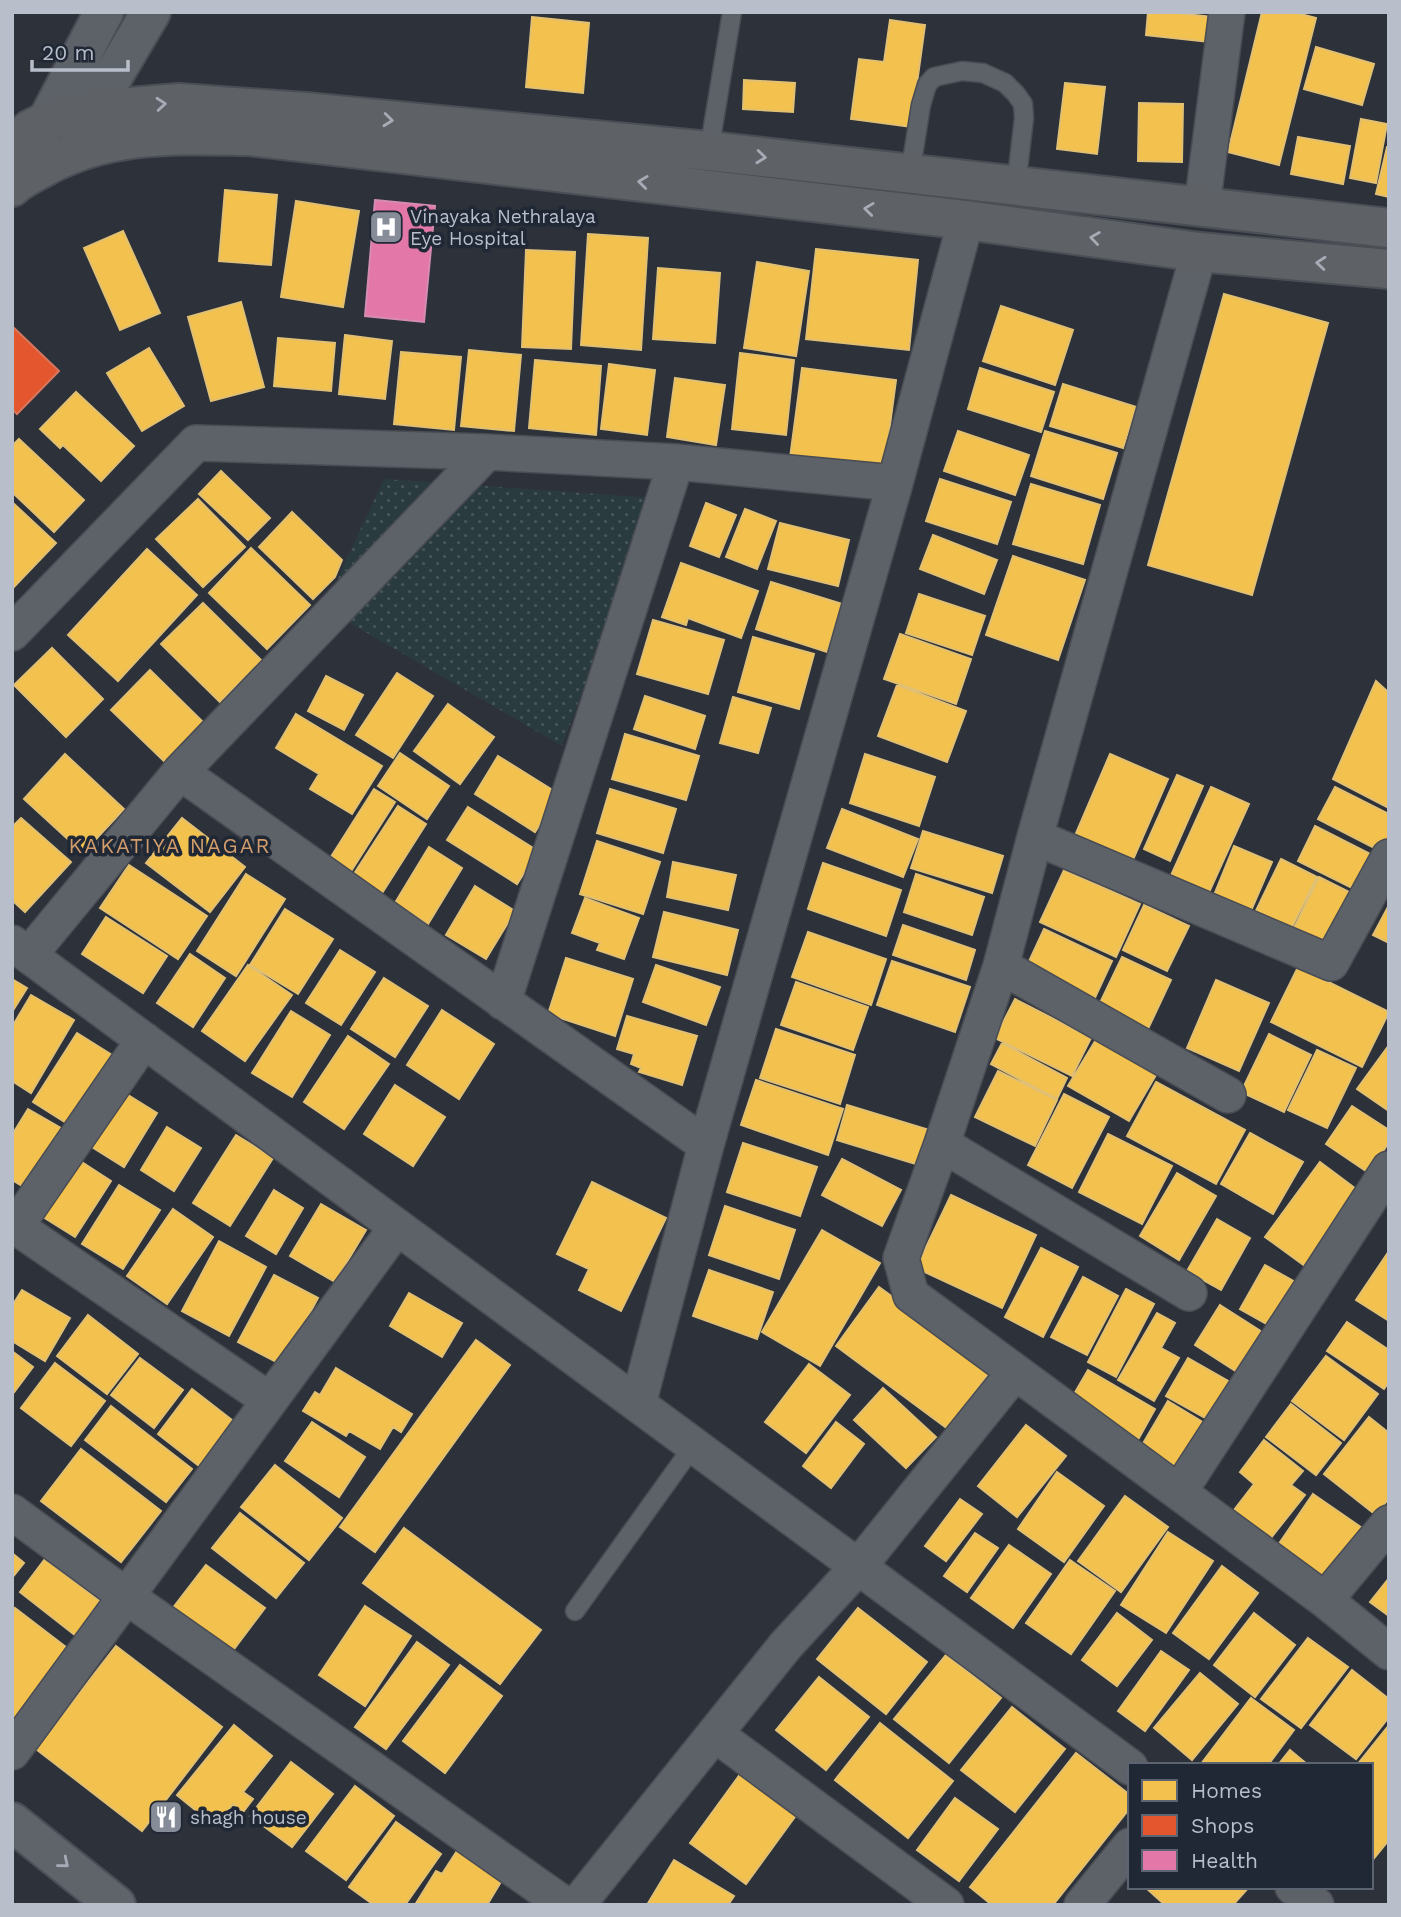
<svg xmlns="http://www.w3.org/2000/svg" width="1401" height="1917" viewBox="0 0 1401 1917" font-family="'Work Sans',sans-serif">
<defs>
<pattern id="park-dots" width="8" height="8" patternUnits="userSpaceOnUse" patternTransform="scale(1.75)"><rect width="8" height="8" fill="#2a3b40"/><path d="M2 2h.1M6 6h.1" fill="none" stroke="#47565a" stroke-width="1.8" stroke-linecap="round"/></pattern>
</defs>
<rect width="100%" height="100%" fill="#2d313a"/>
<path fill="url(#park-dots)" d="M384,479L655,498L562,746L324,608Z"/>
<path fill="#f2c14e" stroke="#e1c073" stroke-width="2" d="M1148,12H1167L1212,17L1209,42L1146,35Z
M1262,12H1293L1316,18L1279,165L1228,152Z
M532,17L589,23L583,93L526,87Z
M890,20L925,25L911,127L851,119L859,59L884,62Z
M1316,47L1374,64L1362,105L1304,89Z
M744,80L795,83L793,112L743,109Z
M1065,83L1105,87L1097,154L1057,149Z
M1139,103L1183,104L1182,162L1138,161Z
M1361,119L1387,124L1376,183L1350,178Z
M1298,137L1350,146L1343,184L1291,174Z
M1387,147H1389V197L1376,194Z
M225,190L277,195L271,265L219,261Z
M296,201L359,211L343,307L281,297Z
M123,231L160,313L120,330L84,248Z
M588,234L648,238L641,350L581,345Z
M816,249L918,260L909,350L806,339Z
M526,250L575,252L571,349L522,347Z
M757,262L809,271L796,356L744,348Z
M658,268L720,273L715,343L653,339Z
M1224,294L1328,323L1252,595L1148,565Z
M241,302L264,387L211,401L188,317Z
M1001,306L1073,330L1055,385L983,361Z
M345,335L392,341L385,399L339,394Z
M278,338L335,343L331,391L274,386Z
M149,348L184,406L142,431L107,373Z
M469,350L521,355L514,431L461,426Z
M401,352L461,357L454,430L394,424Z
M740,353L794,360L786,435L732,429Z
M535,360L601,366L596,435L529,428Z
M609,364L655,370L647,435L601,429Z
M802,368L896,380L884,470L790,458Z
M980,368L1054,392L1041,432L968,409Z
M675,378L725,385L716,445L667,437Z
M1063,384L1136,407L1123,448L1050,426Z
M76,392L134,446L101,481L63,445L60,448L40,429Z
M958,431L1029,455L1015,495L944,471Z
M1045,431L1117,453L1103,499L1031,476Z
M19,439L84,500L54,532L12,492V446Z
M221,471L270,518L248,540L199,494Z
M940,479L1011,502L997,544L926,521Z
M1031,484L1100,505L1083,564L1013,544Z
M198,499L245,547L203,587L156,539Z
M12,502L56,543L12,589Z
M706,503L736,515L719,557L690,546Z
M745,509L776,521L757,569L726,557Z
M292,512L342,560L335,577L313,599L259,547Z
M780,523L849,540L838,586L768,569Z
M933,535L997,560L984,594L920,569Z
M251,548L310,605L267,649L209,593Z
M147,549L197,595L118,681L68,635Z
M1013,556L1085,580L1058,660L986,635Z
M681,563L758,591L741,638L688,618L686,625L662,617Z
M771,582L842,604L827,652L756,629Z
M919,594L985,616L972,655L906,633Z
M203,603L262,661L220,702L161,644Z
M653,620L724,640L708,694L637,674Z
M900,634L971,659L956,704L884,679Z
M753,637L814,654L799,709L738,692Z
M52,648L103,699L66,737L14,685Z
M150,670L205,724L167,764L111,710Z
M397,673L433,696L393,758L356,735Z
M326,676L363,695L344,730L308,711Z
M1376,681L1389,693V808L1333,779Z
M897,685L966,711L947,762L878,736Z
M645,696L705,716L695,749L634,729Z
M733,697L771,708L758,753L720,743Z
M448,704L494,737L460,784L414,751Z
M296,714L382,766L352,814L310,789L319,774L276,748Z
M625,734L699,756L686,800L612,779Z
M400,753L449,786L427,819L378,786Z
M65,754L124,809L83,853L24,799Z
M865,754L935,777L919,826L850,803Z
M1110,754L1168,779L1129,869L1071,845Z
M498,756L559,794L535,832L475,794Z
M1177,775L1203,786L1170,861L1144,849Z
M1211,787L1249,804L1206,899L1168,882Z
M1335,787L1389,814V840L1382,852L1318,819Z
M374,789L395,802L350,873L329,860Z
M610,789L676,809L663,853L597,833Z
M398,806L426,824L379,898L350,880Z
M468,807L538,851L517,884L447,840Z
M842,809L918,839L903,877L827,848Z
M21,818L71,862L25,912L12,900V827Z
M182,818L245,867L210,912L146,863Z
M1315,826L1376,857L1358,891L1298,861Z
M923,831L1003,856L992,893L911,868Z
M597,841L660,862L643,914L580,894Z
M1234,846L1272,862L1247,920L1210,905Z
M429,847L462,868L428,924L395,903Z
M1281,859L1317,877L1285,941L1250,923Z
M673,862L736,875L728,910L667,897Z
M823,863L901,890L886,936L808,909Z
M129,865L207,916L178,959L100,908Z
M1064,870L1140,904L1116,957L1040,922Z
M246,874L285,899L236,976L197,951Z
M916,874L984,897L972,935L904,912Z
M1319,877L1355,895L1328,949L1293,930Z
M475,886L515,911L486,959L446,935Z
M585,898L639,918L624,959L597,950L600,943L572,933Z
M1144,905L1189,926L1167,971L1123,950Z
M1389,905V943L1373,935Z
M285,909L333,939L298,994L250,965Z
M664,912L738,930L727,975L653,957Z
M106,917L167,956L143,993L82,954Z
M903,925L975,950L966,980L893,955Z
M1044,929L1112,961L1093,1002L1025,970Z
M808,932L886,959L871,1005L792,977Z
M340,950L375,972L341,1025L306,1003Z
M190,954L225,978L193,1027L157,1003Z
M1122,957L1171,980L1147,1031L1098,1007Z
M566,958L633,979L615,1036L548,1014Z
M892,961L970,987L955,1032L877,1005Z
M248,965L292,995L245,1061L202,1031Z
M656,965L720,987L706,1025L643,1002Z
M1298,967L1389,1012L1362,1067L1271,1022Z
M384,978L428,1006L395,1057L351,1029Z
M12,979L27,988L12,1012Z
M1216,980L1269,1003L1239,1071L1187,1048Z
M796,982L868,1007L853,1050L781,1025Z
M31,995L74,1020L31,1093L12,1081V1027Z
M1015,999L1091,1038L1072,1076L995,1038Z
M442,1010L494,1044L459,1099L407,1065Z
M291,1011L330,1035L292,1097L252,1073Z
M627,1016L697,1036L682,1085L639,1072L641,1068L631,1064L634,1054L617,1049Z
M776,1029L855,1055L840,1104L760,1078Z
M77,1033L120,1060L76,1129L33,1102Z
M1100,1033L1160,1068L1129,1121L1068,1086Z
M1269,1034L1311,1055L1284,1112L1241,1092Z
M348,1036L389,1064L344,1129L304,1102Z
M1002,1043L1067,1078L1057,1099L991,1064Z
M1389,1045V1111L1357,1089Z
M1317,1050L1356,1068L1327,1128L1288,1110Z
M998,1071L1057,1100L1035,1146L975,1117Z
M756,1080L843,1109L828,1155L741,1125Z
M1156,1082L1245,1130L1216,1184L1127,1136Z
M395,1085L445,1117L413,1166L364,1134Z
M120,1090L157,1113L124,1167L87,1144Z
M1064,1094L1109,1117L1072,1188L1028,1165Z
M847,1105L929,1130L919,1165L837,1140Z
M1352,1106L1389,1130V1142L1369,1173L1326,1144Z
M28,1109L68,1132L32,1192L12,1180V1135Z
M167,1127L201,1148L174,1191L141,1170Z
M1250,1133L1303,1162L1273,1214L1221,1184Z
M1108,1134L1172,1166L1142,1224L1079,1192Z
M236,1135L273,1158L230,1226L193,1203Z
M743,1143L817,1167L800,1216L727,1192Z
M71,1155L111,1181L75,1237L35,1212Z
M842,1159L901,1190L882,1226L822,1195Z
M1320,1162L1360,1192L1305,1266L1265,1237Z
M1177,1173L1216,1196L1179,1260L1140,1236Z
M592,1182L666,1218L621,1311L579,1290L589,1269L557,1254Z
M119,1185L160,1210L123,1269L82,1244Z
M274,1190L303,1208L276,1254L246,1236Z
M951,1195L1036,1235L1002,1308L916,1268Z
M321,1204L366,1230L335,1282L290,1256Z
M725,1206L795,1230L779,1279L709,1255Z
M173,1209L213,1237L167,1304L127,1276Z
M1217,1219L1250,1238L1221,1290L1187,1271Z
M822,1230L880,1263L820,1366L762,1332Z
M219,1241L266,1267L229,1336L182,1311Z
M1041,1248L1078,1267L1043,1337L1005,1317Z
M1389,1251V1321L1356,1300Z
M1265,1265L1295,1282L1270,1326L1240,1309Z
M709,1270L773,1292L757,1339L693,1316Z
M274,1275L318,1298L282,1365L238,1342Z
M1083,1277L1118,1296L1087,1355L1051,1337Z
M879,1287L992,1369L948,1429L836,1346Z
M1126,1289L1154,1304L1116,1377L1088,1362Z
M22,1290L70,1318L45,1361L12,1341V1306Z
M409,1293L462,1323L442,1357L390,1326Z
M1220,1305L1270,1337L1245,1377L1195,1345Z
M1157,1313L1175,1323L1161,1348L1179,1358L1154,1401L1118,1380Z
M88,1315L138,1354L107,1394L57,1356Z
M1347,1322L1389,1350V1382L1384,1389L1327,1351Z
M476,1340L510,1365L375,1552L340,1527Z
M12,1351L33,1367L12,1395Z
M1326,1356L1378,1394L1344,1440L1292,1401Z
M140,1358L183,1390L154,1428L111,1395Z
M1188,1358L1235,1385L1214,1423L1166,1396Z
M55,1363L105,1401L71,1446L21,1408Z
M809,1364L850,1395L806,1453L765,1422Z
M336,1368L412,1414L401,1432L393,1427L380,1449L349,1431L346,1436L303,1411L315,1392L320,1395Z
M1088,1370L1155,1409L1134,1447L1066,1408Z
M883,1388L936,1437L906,1468L854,1420Z
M192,1389L237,1424L203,1469L158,1434Z
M1168,1401L1211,1427L1184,1472L1141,1447Z
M1291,1404L1341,1443L1316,1475L1266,1437Z
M111,1406L192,1469L166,1502L85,1440Z
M1369,1417L1389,1433V1498L1376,1515L1324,1474Z
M312,1422L365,1457L339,1497L285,1461Z
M836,1422L864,1444L831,1488L803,1466Z
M1026,1425L1066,1456L1017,1517L978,1486Z
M1264,1440L1303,1471L1291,1485L1305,1495L1270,1539L1234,1510L1254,1484L1240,1472Z
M81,1449L161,1511L121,1562L41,1501Z
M275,1465L342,1518L309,1560L241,1507Z
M1057,1472L1104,1506L1064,1562L1018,1529Z
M1313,1494L1365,1530L1325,1587L1274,1551Z
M1125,1496L1168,1527L1121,1592L1078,1561Z
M960,1499L982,1514L946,1561L925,1546Z
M240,1513L304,1563L276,1598L212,1548Z
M404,1528L541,1630L500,1684L363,1583Z
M1168,1532L1213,1561L1166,1633L1121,1605Z
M975,1533L998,1548L967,1592L944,1576Z
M1009,1545L1051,1574L1013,1628L971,1598Z
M12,1553L24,1563L12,1578Z
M45,1559L106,1606L80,1639L20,1592Z
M1070,1560L1115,1591L1071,1654L1026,1623Z
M206,1565L265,1608L231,1653L172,1609Z
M1222,1566L1258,1593L1209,1659L1173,1633Z
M1389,1578V1616L1370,1602Z
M365,1606L411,1636L365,1706L319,1675Z
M15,1608L71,1651L12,1726V1612Z
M858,1608L927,1662L886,1714L817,1659Z
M1117,1613L1152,1640L1117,1686L1082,1660Z
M1254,1613L1295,1645L1255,1697L1214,1665Z
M1308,1638L1348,1667L1301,1728L1261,1699Z
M417,1642L449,1665L386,1749L355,1727Z
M116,1646L222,1727L142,1831L36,1749Z
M1161,1651L1189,1670L1145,1731L1118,1711Z
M946,1655L1001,1698L949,1763L894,1719Z
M460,1665L502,1696L445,1773L403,1741Z
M1352,1670L1389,1699V1717L1356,1759L1310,1725Z
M1200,1673L1238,1704L1192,1760L1154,1728Z
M819,1677L869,1717L826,1770L776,1730Z
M1251,1698L1294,1730L1268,1765L1201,1764Z
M1012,1707L1065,1749L1015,1812L961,1770Z
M880,1723L953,1781L908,1838L835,1780Z
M234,1725L272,1756L243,1792L253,1799L243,1812L233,1804L215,1826L177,1795Z
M1389,1725V1840L1371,1862V1765H1357Z
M1290,1750L1308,1765H1278Z
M1076,1753L1130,1795V1808L1053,1905H992L970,1887Z
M291,1762L333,1794L292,1847L250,1816Z
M741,1773L797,1814L746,1884L690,1843Z
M355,1786L394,1816L346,1880L306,1851Z
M955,1798L998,1829L959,1881L917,1850Z
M396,1822L441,1854L405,1905H374L349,1887Z
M457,1851L502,1880L487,1905H415L436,1871L442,1874Z
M674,1860L734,1896L728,1905H647Z
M1145,1887H1249L1233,1905H1165Z"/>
<path fill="#e4572e" stroke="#d7765d" stroke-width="2" d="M12,326L59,371L17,414L12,409Z"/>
<path fill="#e377a8" stroke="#d68cb2" stroke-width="2" d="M375,200L435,206L424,322L365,316Z"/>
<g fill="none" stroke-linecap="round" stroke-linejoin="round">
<g stroke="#494c53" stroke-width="21">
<path id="service" d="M709,151L732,12
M910,174L921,105L927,85L934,77L962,71L983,73L1005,83L1016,94L1023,104L1024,118L1016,186
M575,1611L694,1445"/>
</g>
<g stroke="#494c53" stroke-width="38">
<path id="minor" d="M1202,207L1227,12
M1199,252L1035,837L1001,966L942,1144L901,1258L911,1295L1325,1600L1389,1652
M12,633L196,443L487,452L676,462L895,483
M180,772L706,1145
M1035,837L1331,963L1389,857
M12,943L1130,1767
M29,955L180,772L487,452
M1001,966L1228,1095
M503,1002L676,462
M942,1144L1189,1293
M12,1224L269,1400
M16,1226L144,1040
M638,1404L706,1145L895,483L966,220
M1179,1492L1389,1169
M12,1512L126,1596L565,1905
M1325,1600L1389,1523
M715,1734L946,1905
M12,1752L397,1227
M1293,1887L1316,1905
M577,1905L786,1645L858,1567L1015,1372
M1082,1905L1130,1846"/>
</g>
<g stroke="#494c53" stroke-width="42">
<path id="tertiary" d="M79,134L151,12
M35,144L104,12"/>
</g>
<g stroke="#4b4e57" stroke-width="42">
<path id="primary" d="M12,1822L116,1905"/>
</g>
<g stroke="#4a4e55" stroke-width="42">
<path id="trunk" d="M12,144L31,129L47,121L93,110L179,103L305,112L709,151L1389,228
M12,187C21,178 34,173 44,167C110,131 176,135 248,136L966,220L1199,252L1389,269"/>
</g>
<use href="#service" stroke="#5d6168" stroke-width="18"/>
<use href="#minor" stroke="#5d6168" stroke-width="35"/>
<use href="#tertiary" stroke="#5d6168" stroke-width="38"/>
<use href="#primary" stroke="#5f636a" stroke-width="38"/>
<use href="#trunk" stroke="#5e6166" stroke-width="38"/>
</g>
<defs><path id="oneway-chevron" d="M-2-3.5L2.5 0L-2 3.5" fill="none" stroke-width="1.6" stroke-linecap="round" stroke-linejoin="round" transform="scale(1.75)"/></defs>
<g stroke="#a6abb6">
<use href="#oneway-chevron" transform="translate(161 104) rotate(-5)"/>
<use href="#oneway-chevron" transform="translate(388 120) rotate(6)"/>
<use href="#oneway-chevron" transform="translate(761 157) rotate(6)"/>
<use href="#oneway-chevron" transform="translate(643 182) rotate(-173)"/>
<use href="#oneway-chevron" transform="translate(869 209) rotate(-173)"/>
<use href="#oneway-chevron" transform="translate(1095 238) rotate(-172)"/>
<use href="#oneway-chevron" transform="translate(1321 263) rotate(-175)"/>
</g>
<use stroke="#a6acb7" href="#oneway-chevron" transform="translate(64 1863) rotate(39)"/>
<defs>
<g id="hospital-square" transform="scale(1.75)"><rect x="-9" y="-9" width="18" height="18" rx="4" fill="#878d98" stroke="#202836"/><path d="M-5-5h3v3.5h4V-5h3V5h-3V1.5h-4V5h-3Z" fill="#fff"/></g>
<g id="restaurant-square" transform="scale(1.75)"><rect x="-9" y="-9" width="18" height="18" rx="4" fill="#878d98" stroke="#202836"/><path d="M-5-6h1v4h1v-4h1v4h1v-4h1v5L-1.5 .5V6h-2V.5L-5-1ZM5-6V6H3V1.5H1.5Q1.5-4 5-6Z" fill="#fff"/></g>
</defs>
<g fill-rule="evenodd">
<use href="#hospital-square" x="386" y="227"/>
<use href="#restaurant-square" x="166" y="1817"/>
</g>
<g text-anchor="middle" stroke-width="7" stroke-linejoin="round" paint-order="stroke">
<g font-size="19" fill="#b8beca" stroke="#202836" text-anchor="start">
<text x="410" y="223">Vinayaka Nethralaya<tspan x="410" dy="22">Eye Hospital</tspan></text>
<text x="190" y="1824">shagh house</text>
</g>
<g font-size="21" letter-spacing="2" fill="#d29d6b" stroke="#202836">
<text x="170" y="853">KAKATIYA NAGAR</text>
</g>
</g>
<rect width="1401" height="1917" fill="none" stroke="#b8beca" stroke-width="28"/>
<rect x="1128" y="1763" width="245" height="126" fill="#202836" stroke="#5d6471" stroke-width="2"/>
<rect x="1142" y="1780" width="35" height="21" fill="#f2c14e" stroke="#5d6471" stroke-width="2"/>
<text x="1191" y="1798" font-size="21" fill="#b8beca">Homes</text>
<rect x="1142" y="1815" width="35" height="21" fill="#e4572e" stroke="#5d6471" stroke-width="2"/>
<text x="1191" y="1833" font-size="21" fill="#b8beca">Shops</text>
<rect x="1142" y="1850" width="35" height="21" fill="#e377a8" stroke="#5d6471" stroke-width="2"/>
<text x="1191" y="1868" font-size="21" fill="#b8beca">Health</text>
<path d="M32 60v10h96v-10" fill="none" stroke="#b8beca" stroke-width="3.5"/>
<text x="42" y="60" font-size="21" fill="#b8beca" stroke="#202836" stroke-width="5" paint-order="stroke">20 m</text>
</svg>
